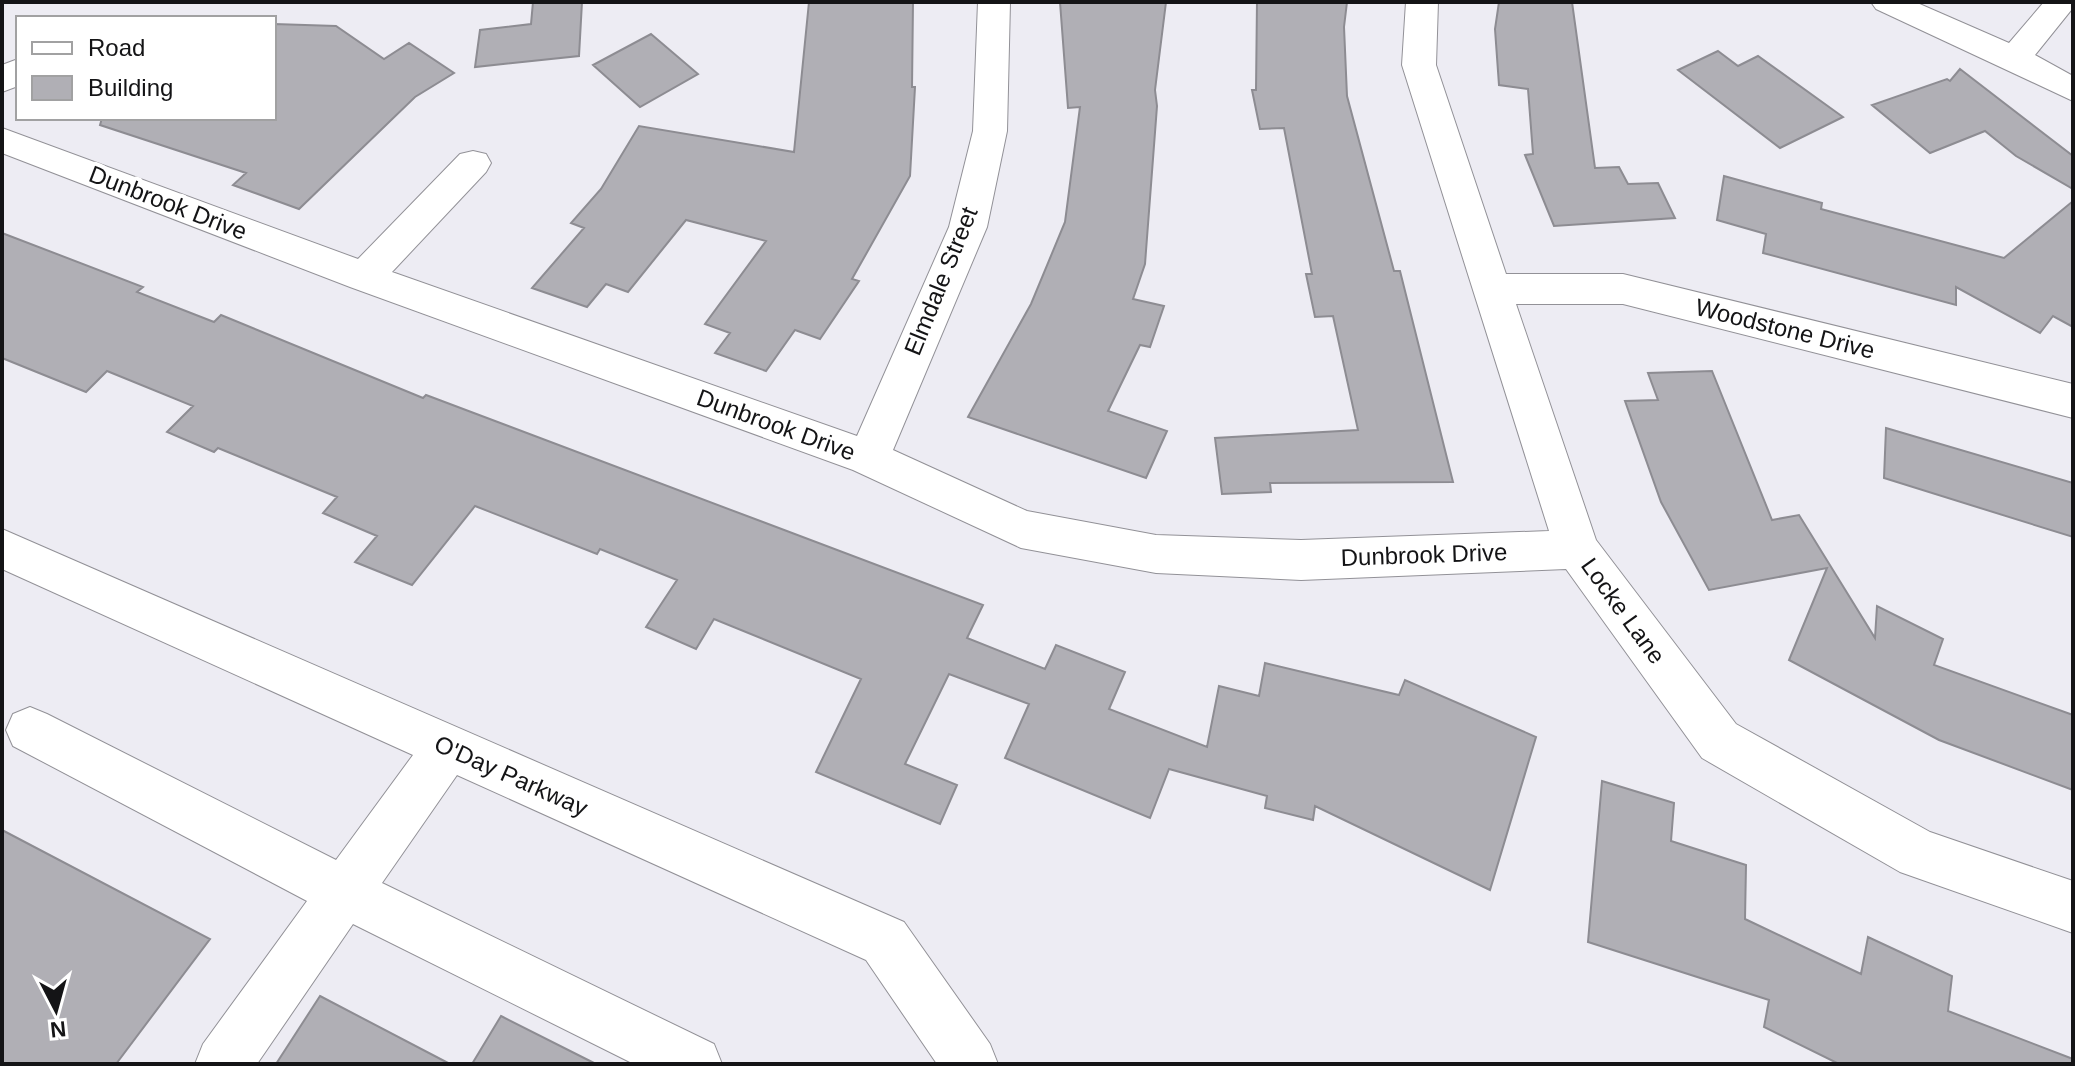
<svg xmlns="http://www.w3.org/2000/svg" width="2075" height="1066" viewBox="0 0 2075 1066" font-family="Arial,sans-serif">
<rect width="100%" height="100%" fill="#edecf3"/>
<path fill="#b0afb5" stroke="#8d8c92" stroke-width="2" d="M533,2H582L579,56L475,67L480,30L531,24Z
M809,2H913L912,87H915L910,176L852,279L859,281L820,339L795,330L766,371L715,353L730,333L705,324L766,241L686,220L628,292L606,284L587,307L532,288L584,228L571,223L601,189L639,126L794,152Z
M1060,2H1166L1155,90L1157,106L1145,264L1133,299L1164,306L1150,347L1140,345L1108,411L1167,431L1146,478L968,417L1031,304L1065,222L1080,107L1068,108Z
M1257,2H1347L1344,27L1347,96L1394,271H1400L1453,482L1270,483L1271,492L1222,494L1215,438L1358,430L1333,316L1315,317L1306,274H1312L1284,128L1260,129L1252,90H1256Z
M1499,2H1572L1595,168L1619,167L1628,184L1658,183L1675,218L1554,226L1525,155L1533,154L1528,89L1499,85L1495,29Z
M274,24L336,26L384,59L409,43L454,73L415,97L299,209L233,185L246,173L100,125L102,118H274Z
M651,34L698,74L640,107L593,65Z
M1718,51L1738,66L1758,56L1843,117L1780,148L1678,70Z
M1960,69L2073,156V189L2016,156L1985,131L1930,153L1872,105L1947,79L1950,81Z
M1724,176L1822,203L1821,209L2004,258L2073,201V327L2053,316L2040,333L1956,287V305L1763,253L1766,234L1717,220Z
M2,233L143,287L137,292L214,322L221,315L423,398L426,395L983,605L967,638L1045,669L1056,645L1125,672L1109,709L1207,747L1219,686L1259,696L1265,663L1399,695L1405,680L1536,737L1490,890L1315,806L1313,820L1265,808L1267,796L1169,769L1150,818L1005,758L1029,704L949,674L905,764L957,785L940,824L816,772L861,679L714,619L696,649L646,627L677,580L600,549L597,554L475,506L412,585L355,562L377,536L323,513L337,497L218,448L214,452L167,432L193,406L107,371L86,392L2,358Z
M1712,371L1772,520L1799,515L1875,638L1877,606L1943,639L1934,665L2073,715V790L1939,740L1789,660L1827,568L1709,590L1661,502L1625,401L1658,400L1648,373Z
M1886,428L2073,483V537L1884,478Z
M1602,781L1674,803L1671,841L1746,865L1745,919L1861,974L1868,937L1952,976L1948,1011L2073,1059V1064H1839L1764,1027L1769,1000L1588,942Z
M2,830L210,939L116,1064H2Z
M320,996L450,1064H276Z
M501,1016L596,1064H472Z"/>
<g fill="none" stroke-linecap="round" stroke-linejoin="round">
<g stroke="#929197" stroke-width="2">
<path id="minor" d="M978,2H1010L1007,131L987,227L893,450L1027,511L1156,535L1301,540L1549,531L1402,65L1406,2H1438L1436,65L1506,274H1623L2073,384V418L1623,304H1516L1596,540L1736,724L1930,832L2073,881V933L1900,872L1702,758L1566,569L1301,580L1156,573L1021,548L853,470L350,287L2,153V128L358,259L460,154L473,151L486,154L491,163L486,172L392,272L857,436L949,227L973,131Z
M1871,2H1915L2009,43L2044,2H2073L2072,9L2035,55L2073,76V101L1876,9Z
M18,59V86L2,92V65Z
M2,529L904,922L990,1044L998,1064H937L866,960L457,775L382,883L714,1044L722,1064H634L353,924L257,1064H195L203,1044L307,901L13,746L6,730L13,714L30,707L47,714L336,860L413,755L2,569Z"/>
</g>
<use href="#minor" fill="#fff" fill-rule="evenodd"/>
</g>
<g text-anchor="middle" stroke-width="8" stroke-linejoin="round" paint-order="stroke">
<g font-size="24" fill="#141416" stroke="#fff">
<text transform="translate(168 203) rotate(21)" y="8">Dunbrook Drive</text>
<text transform="translate(941 281) rotate(-68)" y="8">Elmdale Street</text>
<text transform="translate(1785 329) rotate(14)" y="8">Woodstone Drive</text>
<text transform="translate(776 425) rotate(20)" y="8">Dunbrook Drive</text>
<text transform="translate(1424 555) rotate(-2)" y="8">Dunbrook Drive</text>
<text transform="translate(1623 611) rotate(54)" y="8">Locke Lane</text>
<text transform="translate(511 776) rotate(24)" y="8">O'Day Parkway</text>
</g>
</g>
<rect width="2075" height="1066" fill="none" stroke="#141416" stroke-width="8"/>
<rect x="16" y="16" width="260" height="104" fill="#ffffff" stroke="#a1a1a2" stroke-width="2"/>
<rect x="32" y="42" width="40" height="12" fill="#ffffff" stroke="#a1a1a2" stroke-width="2"/>
<text x="88" y="56" font-size="24" fill="#141416">Road</text>
<rect x="32" y="76" width="40" height="24" fill="#b0afb5" stroke="#a1a1a2" stroke-width="2"/>
<text x="88" y="96" font-size="24" fill="#141416">Building</text>
<g transform="translate(56 1010) rotate(174)" stroke="#ffffff" stroke-width="6" paint-order="stroke">
<path d="M0-6L14 30L0 20L-14 30Z" fill="#141416"/>
<text y="-12" font-size="22" font-weight="bold" text-anchor="middle" fill="#141416">N</text>
</g>
</svg>
